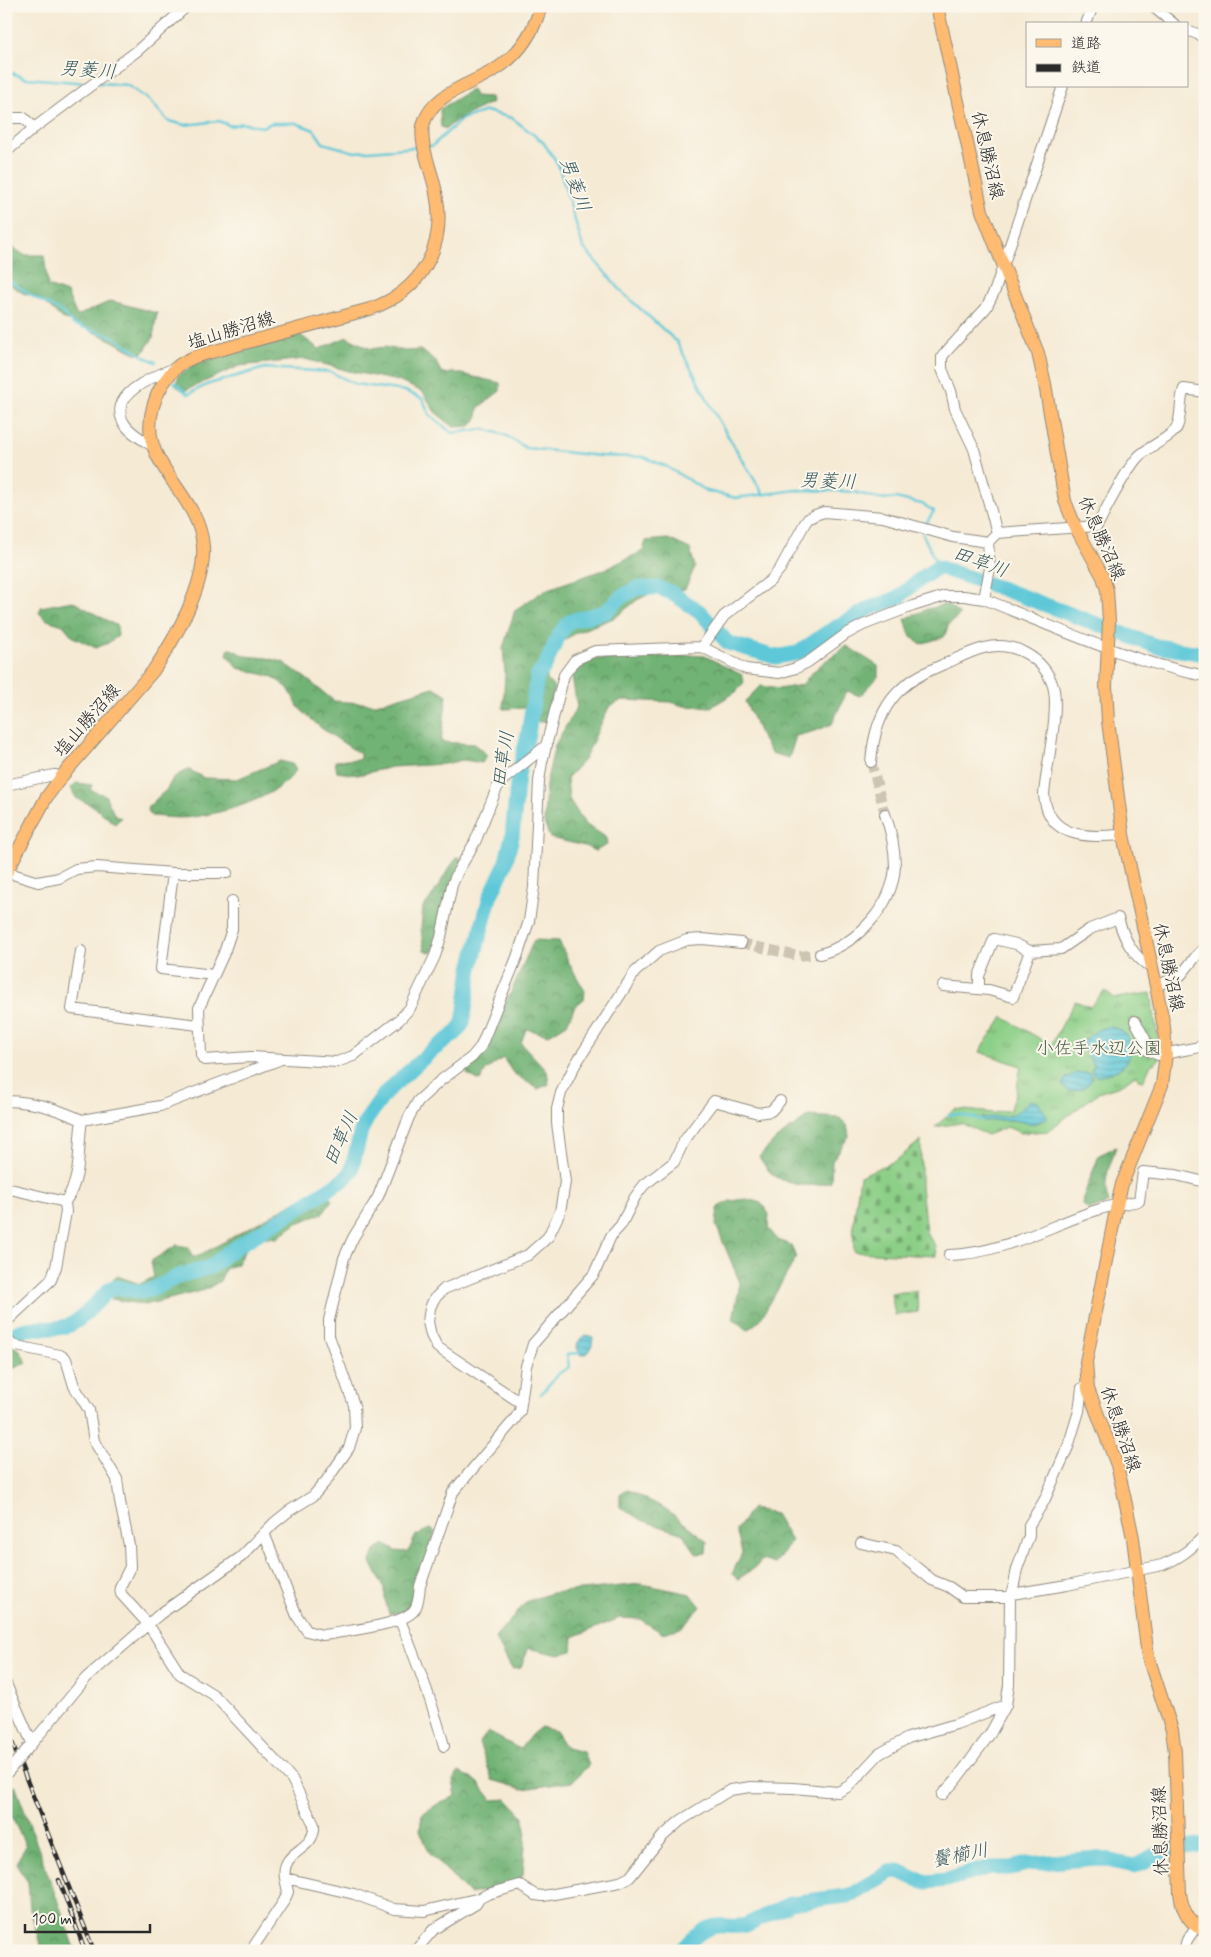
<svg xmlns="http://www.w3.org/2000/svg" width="1211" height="1957" viewBox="0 0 1211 1957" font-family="Mynerve,'Klee One',sans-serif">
<defs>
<pattern id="grass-tufts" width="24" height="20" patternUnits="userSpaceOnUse" patternTransform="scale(1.25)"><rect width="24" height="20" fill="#8ccf87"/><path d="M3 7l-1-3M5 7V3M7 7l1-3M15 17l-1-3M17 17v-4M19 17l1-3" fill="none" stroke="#73a86f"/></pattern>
<pattern id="forest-crowns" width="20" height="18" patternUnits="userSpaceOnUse" patternTransform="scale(1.25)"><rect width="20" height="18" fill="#71b274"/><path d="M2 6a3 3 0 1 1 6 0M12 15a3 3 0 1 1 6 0" fill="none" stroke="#5d915f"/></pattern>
<pattern id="cemetery-stones" width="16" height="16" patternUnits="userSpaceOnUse" patternTransform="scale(1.25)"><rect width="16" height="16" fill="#8ccf87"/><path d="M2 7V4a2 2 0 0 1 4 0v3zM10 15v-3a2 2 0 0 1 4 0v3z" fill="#73a86f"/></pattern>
<pattern id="water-rules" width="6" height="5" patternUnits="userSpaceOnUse" patternTransform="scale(1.25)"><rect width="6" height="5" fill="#5ec8d8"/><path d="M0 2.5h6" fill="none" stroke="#4ea3af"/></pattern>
</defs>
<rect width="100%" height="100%" fill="#fbf7ec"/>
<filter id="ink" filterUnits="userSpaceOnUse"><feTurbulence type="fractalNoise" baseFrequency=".02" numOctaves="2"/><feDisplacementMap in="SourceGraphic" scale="10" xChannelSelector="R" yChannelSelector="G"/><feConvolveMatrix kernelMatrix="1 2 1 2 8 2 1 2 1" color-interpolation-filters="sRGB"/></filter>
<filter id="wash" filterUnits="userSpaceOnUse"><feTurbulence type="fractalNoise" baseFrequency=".0096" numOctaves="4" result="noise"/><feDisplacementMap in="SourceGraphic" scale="20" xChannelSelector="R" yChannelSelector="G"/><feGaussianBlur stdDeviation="1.12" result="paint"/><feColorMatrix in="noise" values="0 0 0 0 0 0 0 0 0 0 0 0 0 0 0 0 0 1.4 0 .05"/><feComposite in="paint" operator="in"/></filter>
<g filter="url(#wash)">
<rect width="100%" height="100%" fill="#f5ead4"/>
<path fill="url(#grass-tufts)" stroke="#5c7d59" d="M1104,991L1115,998L1151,993L1159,1046V1060L1150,1066L1143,1082L1135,1075L1120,1086L1098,1093L1048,1131L1021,1133L1007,1127L987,1135L961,1123L935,1127L955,1109L994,1113L1010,1110L1016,1093L1021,1066L980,1052C985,1039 996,1030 1003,1017L1051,1045L1075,1001L1090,1007Z"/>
<path fill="url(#forest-crowns)" stroke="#4e6e50" d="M472,89L475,96L491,97L492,102C477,111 459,116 446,129L441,127L440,109Z
M6,243L24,255H44L48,286L67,293L77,316L111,301L157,313L153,338L143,353L137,354L105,337L62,318L37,297L23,293L6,282Z
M299,334L319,349L347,337L371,349L385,347L405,351L420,350L435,360L441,372L449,374L453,372L500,383V391L478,408L477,418L471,426L454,427L435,412L423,392L398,381L349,371L305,359L239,366L184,391L176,386L178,376L196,363Z
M668,539L690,549L695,567L685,589L653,592L637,600L616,617L575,633L546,653L547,680L554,687L547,721L539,722L525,708L503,709L505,673L503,648L515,610L545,590L603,570L643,551L646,541Z
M72,601L117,626L118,636L108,643L96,648L73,637L63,625L47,620L39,613L41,607Z
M947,604L960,615L949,624L944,637L920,644L910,635L905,619L927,609Z
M847,646L878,666V677L860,696L847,691L832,724L818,730L796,736L789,758L771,753L761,736L745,701L760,686L779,689L802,685C814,668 830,657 847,646Z
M229,648L246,656L267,658L283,662L303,676L334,701L376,704L434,687L447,695L441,742L474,744L487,755L482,763L463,760L444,764L392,767L358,775L337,772L335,761L360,759V754L321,728L299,708L288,688L273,677L238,668L227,655Z
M691,655L705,656L742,675L744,682L736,692L711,707L683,706L671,702L622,700L609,707L584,760L567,778L569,799L585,824L606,837L607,845L595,851L585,846L550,838L544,823L546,784L555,745L577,707L572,676L587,663L597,659Z
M280,761L292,764L296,770C280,797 224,813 193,817C180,819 165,817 151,816L147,808L167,789L173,778L188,769L204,778L237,779Z
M76,783L92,785L90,790L105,795L114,814L121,818L115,824L93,806L76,798L71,788Z
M459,856L461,859L432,953L424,950L421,929L423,907C438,892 444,871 459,856Z
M534,940L559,941L571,967L585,991L584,999L575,1006L567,1024L549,1035L526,1029L521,1043L547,1071L549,1084L538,1089L513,1073L503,1058L486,1070L480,1081L467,1074V1067L481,1055L490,1039Z
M809,1116L840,1118L847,1125L849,1136L832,1161L831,1182C813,1188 786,1186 771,1173C766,1169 763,1162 759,1157L776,1139Z
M1116,1147C1110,1166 1101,1183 1109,1203L1089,1210L1083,1205L1084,1195L1099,1155Z
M320,1188L332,1200L322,1214L297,1223L277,1238L264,1237L249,1244L236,1265L225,1269L220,1281L205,1290L145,1305L111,1299L106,1287L117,1276L140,1284L154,1277L151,1261L177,1245L188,1247L193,1257L204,1253Z
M747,1199L761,1203L769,1214L768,1228L778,1240L791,1245L796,1258L760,1320L748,1330L733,1319L740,1283L716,1225L718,1207L730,1201Z
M6,1343L19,1349L27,1363L6,1371Z
M627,1489L666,1509L707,1541L706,1553L697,1554L683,1534L641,1520L620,1507V1494Z
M752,1508L775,1514L791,1541L775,1564L762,1560L755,1568L738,1579L732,1574L742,1553L736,1530Z
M431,1529L435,1532L414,1600L406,1611L389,1614L385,1599V1590L371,1562L375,1551L384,1544L396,1551L408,1552L416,1535Z
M641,1584L691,1594L701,1607L681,1628L662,1633L640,1619L620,1618L573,1637L572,1651L559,1655L528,1648L521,1668L512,1669L495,1638L527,1601L552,1593Z
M541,1727L555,1731L566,1748L583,1752L589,1765L572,1782L523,1789L492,1780L479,1743L488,1732L520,1749L532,1734Z
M459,1772L478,1782L492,1800L507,1799L522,1815L526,1828L523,1875L515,1885L469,1894L429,1852L420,1830L422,1814L441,1802L456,1796L453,1780Z
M15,1785L76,1951H42L30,1909L28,1882L19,1869L17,1861L26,1846L6,1806V1786Z"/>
<path fill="url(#cemetery-stones)" stroke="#5c7d59" d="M921,1140V1187L926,1232L935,1246L936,1256L854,1252L853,1226L860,1176L897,1160Z
M917,1291L918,1312L895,1315L891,1293Z"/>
<path fill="url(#water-rules)" stroke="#447a82" d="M1111,1027C1116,1028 1121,1030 1125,1034C1133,1043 1132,1059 1122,1067C1114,1073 1105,1074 1096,1076L1091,1072L1094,1065L1084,1049V1041C1093,1032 1098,1028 1111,1027Z
M1077,1073H1089L1093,1078L1085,1087L1070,1092L1062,1085L1067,1077Z
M1029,1101H1037L1048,1117C1030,1130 1024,1119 1006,1120C998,1120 991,1121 982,1121V1118C1004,1116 1013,1120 1029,1101Z
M586,1335L593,1337C592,1346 592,1354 581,1355L577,1348L578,1342Z"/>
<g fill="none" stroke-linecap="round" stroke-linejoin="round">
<path stroke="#5ec8d8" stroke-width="2.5" d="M6,71L26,78L88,83
M99,83L127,85L150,101L168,121L185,125L219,121L231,126L242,123L262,127L272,123H296L314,130L323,143L355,152L420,147
M428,147L432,146L462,119L486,111L512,118L543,142L558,164L583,247L624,294L677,342L719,421L763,494
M6,278L34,297L63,313L73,324L112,336L145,357L156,362
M174,382L188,394L209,384L265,368L331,372L355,384L405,391L423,399L429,414L452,433L484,429L505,435L526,448L600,456L644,457L667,467L707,491L736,498L796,490L839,491L854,492L880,499L895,498L922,504L934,511L925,525
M922,532L938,567
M948,1115L958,1114L982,1120
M541,1394L558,1374L569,1367L567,1354L580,1353"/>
<path stroke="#5ec8d8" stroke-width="15" d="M6,1339C30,1320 46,1334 70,1325C81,1321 101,1297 111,1288L116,1287L142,1292L151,1290L179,1276L211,1267L227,1253L343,1180L351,1172L361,1131L367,1119L386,1092L429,1053L455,1034L463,1023L471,968L490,897L505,865L512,837L518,775L528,734L537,677L545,666L560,633L570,621L605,612L621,597L637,588H658L670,592L699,611L728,643L775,657L798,653L826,633L870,608L898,598L915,583L938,567L1000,588L1156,646L1205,654
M681,1951C692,1940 701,1928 717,1926C727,1925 736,1928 746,1925L791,1903L846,1896L855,1893L889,1872L899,1871L916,1879L927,1882L947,1880L987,1868H1011L1027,1864L1097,1858L1135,1866L1167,1850L1205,1844"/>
</g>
</g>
<g filter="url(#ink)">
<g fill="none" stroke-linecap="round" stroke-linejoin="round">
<path stroke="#cdc4b2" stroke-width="10" stroke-dasharray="10 5" stroke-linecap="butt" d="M871,762L885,814
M741,943L798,956L820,954"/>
<g stroke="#908a80" stroke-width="12">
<path id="minor" d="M1152,6L1174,24
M1086,24L1093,6
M1187,30L1205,37
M6,118H24L34,128
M6,152L34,128L137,51L187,6
M154,447C145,441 133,435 126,426C103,396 154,376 175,368
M997,533L974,449L955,409L951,391L942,369V357L945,353L986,308L995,290L1063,86
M984,599L990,568L988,542L997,533L1097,526C1108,506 1123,474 1138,457C1147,447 1173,437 1177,427C1182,416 1179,401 1184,389L1205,392
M702,647L724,616L771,580L780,569L805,523L808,519L815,515L824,512L883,517L953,537L988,542
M871,762C873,737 879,712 897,693C911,678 930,670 949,662C960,657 972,651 984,648C1013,640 1044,658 1053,686C1060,710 1046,767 1044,795C1048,840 1089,837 1123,835
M6,785L54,775L62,776
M6,872L38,882L59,878L76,869L97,867L173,873H227
M173,873L161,969L214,975
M232,901V929L224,953L199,1008L201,1055L204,1060L251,1057L337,1062L353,1056L399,1020L410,1008L435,956L441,937L452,885L458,871L475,842L499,783L547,745
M81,951L72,1009L198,1025
M820,954C857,944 893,906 895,866C895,848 891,831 885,814
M943,986L989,990L1013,997L1030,951L1061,949L1090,929L1118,918C1124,939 1133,957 1153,969
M1156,986L1181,975L1197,955L1205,948
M979,989V976L994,939L1016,944L1030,951
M1135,1021L1145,1039L1147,1050L1158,1055L1205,1046
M6,1101C37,1102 54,1108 82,1120
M6,1188L65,1202C83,1177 77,1148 82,1120L160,1106L279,1060
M949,1255C1002,1254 1048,1226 1097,1210C1111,1205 1125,1204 1139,1201L1143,1172L1176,1175L1205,1182
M6,1322L51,1280L56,1267L66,1212L65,1202
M6,1337L12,1345L60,1355L66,1359L74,1386L89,1410L94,1441L117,1479L120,1502L129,1545L130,1567L120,1587L121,1594L148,1624L180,1674L214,1695L292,1779L314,1825C316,1852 280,1849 285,1878L354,1894L394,1909L424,1911L480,1898L488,1894L520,1885L535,1895L543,1896L620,1882L630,1877L662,1837L680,1821L730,1790L751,1787L793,1788L838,1792L849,1786L879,1754L908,1738L956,1724L1006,1705
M521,1403L437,1347L431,1335L428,1322L430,1308L434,1299L444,1289L528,1255L548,1237L560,1212L565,1182L557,1123V1109L561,1093L575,1065L635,972L659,951L687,940L703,939L741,943
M264,1533L297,1616L307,1631L322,1635L331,1634C350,1630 405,1625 415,1609C419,1602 419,1593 420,1586L453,1492L515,1419L520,1411L526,1366L533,1344L594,1274L611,1236L621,1225L635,1197L644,1185L674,1162L684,1141L714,1101L758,1113L771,1111L780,1101
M861,1543L896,1551L932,1580L949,1587L963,1597H1010L1012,1594L1067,1585L1162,1565C1180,1558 1191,1549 1205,1535
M1012,1594L1017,1569L1029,1536V1525L1044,1501L1068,1447L1079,1411L1082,1388L1087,1386
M400,1620C417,1662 433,1703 444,1746
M6,1684L32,1743
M29,1747L86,1678L160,1614L241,1557L274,1523L289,1511L313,1496L326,1481L349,1448L355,1428L354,1405L329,1336V1320L344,1258L353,1238L378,1197L409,1117L418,1101L440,1081L472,1057L481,1046L517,957L529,921L534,887L539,781L542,762L564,675L575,660L595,651L702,647L746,669L779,673L796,668L808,662L846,634L863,625L913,606L945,596H964L984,599C1056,628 1128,661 1205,676
M942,1795L955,1781L990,1734L1006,1705L1009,1685L1010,1597
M253,1951L254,1946L284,1901L288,1892L285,1878
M415,1951L433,1930L476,1904L479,1899
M1184,1951L1187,1940L1196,1927"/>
</g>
<g stroke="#908a80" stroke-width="14">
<path id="major" d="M937,6L982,211L1038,353L1045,384L1065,501L1075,526L1103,577L1107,590L1109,621L1106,686L1108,721L1123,835L1156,986L1164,1027L1166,1054L1162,1085L1122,1184L1117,1205L1086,1362L1088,1389L1117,1465L1124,1495L1133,1538L1148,1657L1172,1730L1175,1752L1180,1893C1182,1909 1189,1924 1205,1931
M6,873L46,798L62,776L153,671C175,639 206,585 203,546C200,508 169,484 155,451C143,422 155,387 177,367C182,362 190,359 197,356L370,309C422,291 447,246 436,193C433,174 419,144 423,126C431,91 477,84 502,65C522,50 534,31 541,6"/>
</g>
<use href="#minor" stroke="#fff" stroke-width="10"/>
<use href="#major" stroke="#febb71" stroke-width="12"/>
<g stroke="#2b2b2b" stroke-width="4.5">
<path id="rail" d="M6,1727L94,1951
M59,1880L85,1951"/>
</g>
<use href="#rail" stroke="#fbf7ec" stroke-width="2.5" stroke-dasharray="8" stroke-linecap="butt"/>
<g stroke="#908a80" stroke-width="12" stroke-linecap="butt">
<path id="minor-bridge" d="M6,1774L29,1747"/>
</g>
<use href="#minor-bridge" stroke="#fff" stroke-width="10"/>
</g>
</g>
<g text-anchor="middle" stroke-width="4" stroke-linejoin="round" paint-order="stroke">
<g font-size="18" fill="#2b2b2b" stroke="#fbf7ec">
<text transform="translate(988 155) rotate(77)" y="6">休息勝沼線</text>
<text transform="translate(231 330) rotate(-17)" y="6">塩山勝沼線</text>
<text transform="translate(1102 538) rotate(66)" y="6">休息勝沼線</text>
<text transform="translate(87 720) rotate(-49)" y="6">塩山勝沼線</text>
<text transform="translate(1169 967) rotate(78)" y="6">休息勝沼線</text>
<text transform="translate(1121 1429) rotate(71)" y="6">休息勝沼線</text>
<text transform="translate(1160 1831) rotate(-92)" y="6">休息勝沼線</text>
</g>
<g font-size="18" fill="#485c47" stroke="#fbf7ec">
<text x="1099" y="1054">小佐手水辺公園</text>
</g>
<g font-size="19" font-style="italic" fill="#3a5a5f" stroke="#fbf7ec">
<text transform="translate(88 69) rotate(4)" y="7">男菱川</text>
<text transform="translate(576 184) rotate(70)" y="7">男菱川</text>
<text transform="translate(828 480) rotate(2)" y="7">男菱川</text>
<text transform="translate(981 561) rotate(20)" y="7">田草川</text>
<text transform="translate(502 759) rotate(-81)" y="7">田草川</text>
<text transform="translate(340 1138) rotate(-66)" y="7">田草川</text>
<text transform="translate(960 1854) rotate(-11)" y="7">鬢櫛川</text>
</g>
</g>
<rect width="1211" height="1957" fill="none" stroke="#fbf7ec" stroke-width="25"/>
<rect x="1026" y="22" width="162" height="65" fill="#fbf7ec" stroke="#a8a59f"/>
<rect x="1036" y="39" width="25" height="8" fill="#febb71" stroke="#a8a59f"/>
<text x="1071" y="48" font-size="15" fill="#2b2b2b">道路</text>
<rect x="1036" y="64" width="25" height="8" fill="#2b2b2b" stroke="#a8a59f"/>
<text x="1071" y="72" font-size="15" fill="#2b2b2b">鉄道</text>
<path d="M25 1924v8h125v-8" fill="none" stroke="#2b2b2b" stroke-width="2.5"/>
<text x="32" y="1924" font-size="15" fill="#2b2b2b" stroke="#fbf7ec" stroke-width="4" paint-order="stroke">100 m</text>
</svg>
